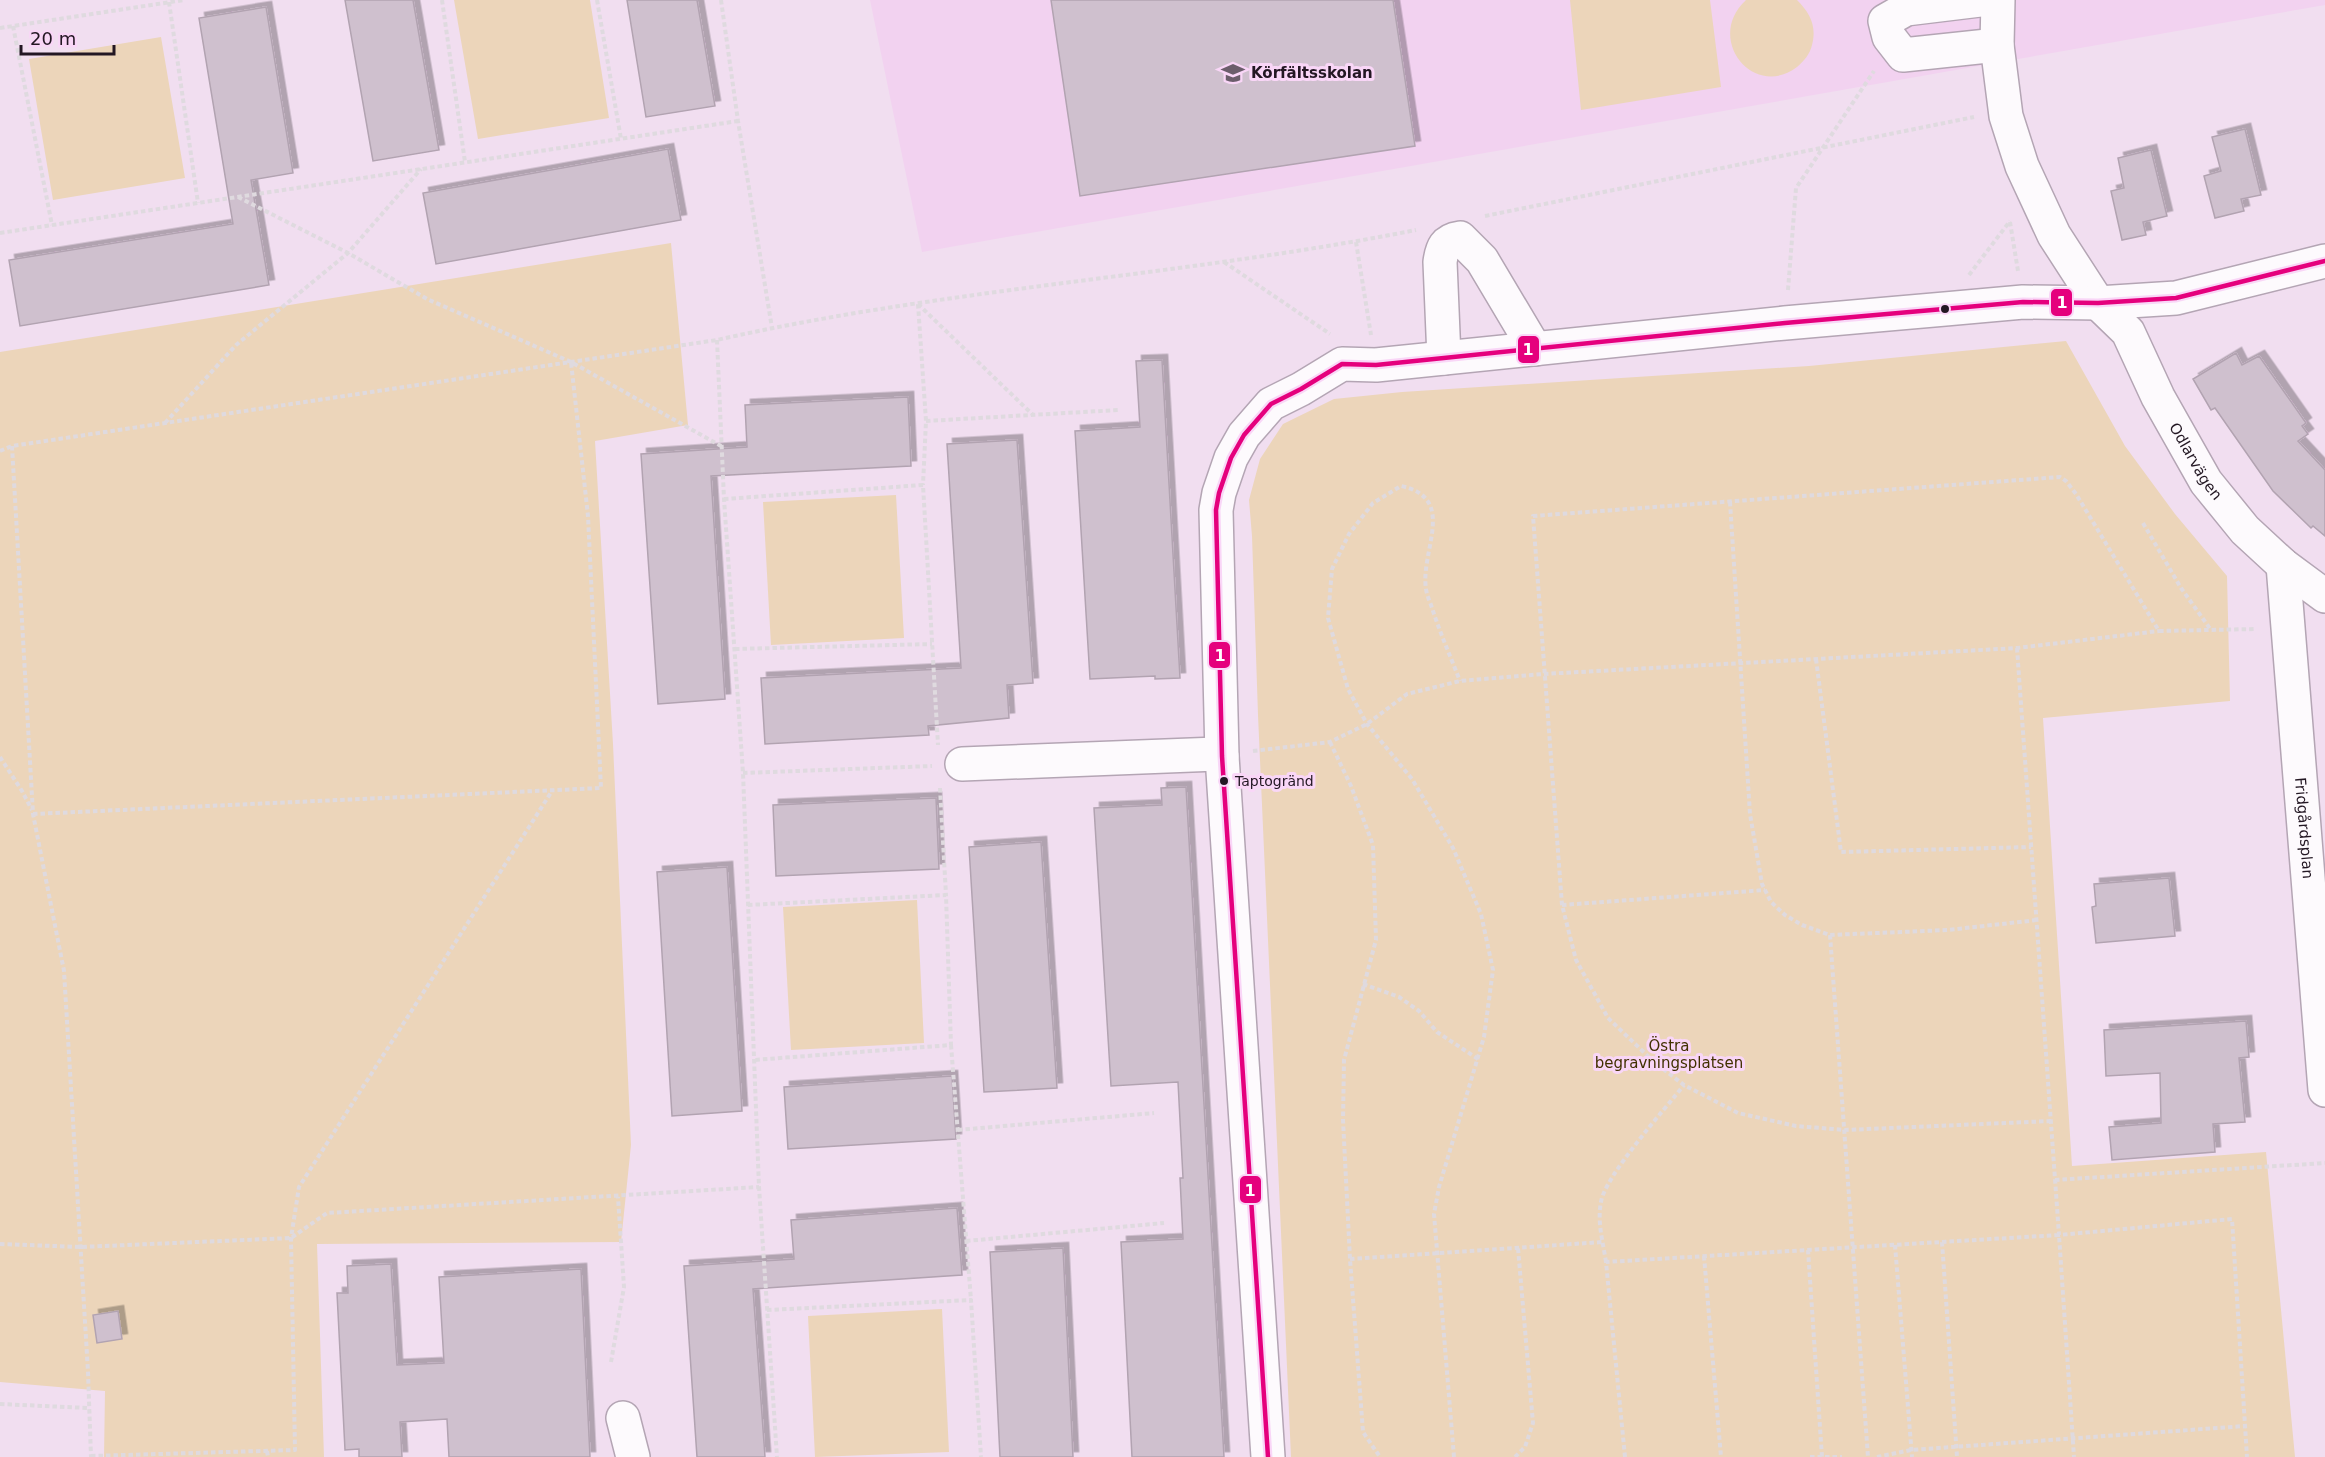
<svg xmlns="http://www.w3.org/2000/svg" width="2325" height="1457" viewBox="0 0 2325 1457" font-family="'DejaVu Sans',sans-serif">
<defs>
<filter id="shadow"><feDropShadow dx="5.5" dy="-5.5" stdDeviation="0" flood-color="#0004"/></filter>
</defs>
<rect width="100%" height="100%" fill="#f1def0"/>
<path fill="#f2d2f0" d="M870,0H2325V5L922,252Z"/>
<path fill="#ecd5ba" d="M454,0H590L609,118L478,139Z
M1570,0H1710L1721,87L1581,110Z
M1746,0H1797C1810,13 1817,26 1812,45C1810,54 1804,61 1797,67C1754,100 1704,39 1746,0Z
M161,37L185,178L53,200L29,59Z
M671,243L688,425L595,441L613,744L631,1145L621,1242L317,1244L324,1457H104L105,1391L0,1382V352Z
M2066,341L2125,446L2175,514L2227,576L2230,701L2043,718L2072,1166L2266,1152L2295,1457H1291L1258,715L1252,536L1249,500L1260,459L1283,424L1334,399L1402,392L1809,366Z
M896,495L904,638L771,645L763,502Z
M917,900L924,1043L791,1050L783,907Z
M942,1309L949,1452L815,1457L808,1316Z"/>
<path fill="#cfc0ce" stroke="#b2a3b1" stroke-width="1.5" filter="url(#shadow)" d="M345,0H413L439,150L373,161Z
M627,0H697L715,106L646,117Z
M1051,0H1393L1415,146L1080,196Z
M266,7L293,173L251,180L269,285L20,326L9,260L233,224L199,18Z
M2245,129L2261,195L2241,199L2244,211L2215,218L2204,176L2221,171L2212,137Z
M668,149L681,220L436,264L423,193Z
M2151,150L2167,216L2143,222L2146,235L2122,240L2111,191L2124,188L2118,158Z
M2236,353L2242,365L2259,356L2306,423L2302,426L2308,434L2298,441L2325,470V536L2313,526L2311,528L2273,491L2215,408L2211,410L2193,379Z
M1162,360L1180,678L1155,679V676L1090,679L1075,431L1140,427L1136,361Z
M908,397L911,466L711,476L725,699L658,704L641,454L747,447L745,405Z
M1017,440L1033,683L1007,685L1009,718L928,726L929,735L765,744L761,678L961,668L947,444Z
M1186,787L1224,1457H1132L1121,1242L1183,1239L1180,1178H1183L1178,1082L1111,1086L1094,808L1162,805L1161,788Z
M936,798L939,869L776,876L773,805Z
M1041,842L1057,1088L984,1092L969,847Z
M727,867L742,1111L672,1116L657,872Z
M2169,878L2175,936L2096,943L2092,907L2096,906L2094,884Z
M2246,1021L2249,1057L2239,1058L2245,1122L2213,1124L2215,1152L2112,1160L2109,1127L2161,1123L2160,1073L2106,1076L2104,1030Z
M952,1076L956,1139L788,1149L784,1087Z
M957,1208L962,1275L753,1289L765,1457H697L684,1266L794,1259L791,1220Z
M1063,1248L1073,1457H1000L990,1252Z
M391,1264L397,1365L444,1363L439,1277L581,1269L590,1457H449L447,1419L400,1422L402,1457H359V1449L345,1450L337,1293H348L347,1266Z
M118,1311L122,1339L97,1343L93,1315Z"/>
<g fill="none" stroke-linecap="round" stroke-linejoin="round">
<g stroke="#b4a5b4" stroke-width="36">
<g id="minor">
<path d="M1980,0L1906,9L1885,21L1889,37L1903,55L1997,45"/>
<path id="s1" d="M1998,0L1997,45L2006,116L2022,166L2054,235L2098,303L2128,332L2158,397L2206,482L2245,530L2283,565L2325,596"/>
<path d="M1444,358L1440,262C1442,248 1445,240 1460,238L1482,260L1535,349"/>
<path id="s2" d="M2283,565L2325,1090"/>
<path d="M962,764L1217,754L1222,756"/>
<path d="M623,1418L633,1457"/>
<path d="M1268,1457L1222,756L1216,510L1219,493L1231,458L1244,435L1271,404L1301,389L1342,364L1376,365L1785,323L1945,309L2023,302L2098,303L2176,298L2325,261"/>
</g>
</g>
<path stroke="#dfdadf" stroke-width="4" stroke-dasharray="4.5 3" stroke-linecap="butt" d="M442,0L465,162
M597,0L621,139
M721,0L738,121L772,328
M169,2L198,203
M13,26L52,225
M0,28L184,0
M238,197L348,253L427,299L571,362L721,446
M1485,216L1974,117
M2010,222L2018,271
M0,233L738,121
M1356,242L1371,335
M1224,262L1330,334
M1969,275L2010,221
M1788,290L1796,188L1874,71
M918,304L926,421L923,485
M918,304L1033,415
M717,340L724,499L743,773L759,1187L777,1457
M926,421L1118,410
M165,423L236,345L348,253L421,169
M12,446L33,814L64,971L88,1372L91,1457
M0,451L12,446L717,340C947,288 1184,276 1416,230
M724,499L923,485L938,745
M1730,502L1750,814L1762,884L1771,902L1785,915L1802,925L1830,935L1948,930L2037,920
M2143,523L2181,588L2211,630
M2017,648L2059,1235L2232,1219L2247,1457
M735,649L932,644
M1816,659L1841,852L2031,847
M1330,742L1351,786L1373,845L1376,940L1344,1060L1343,1120L1350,1259L1363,1432L1380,1457
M1253,751L1330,742L1367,724L1407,694L1460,681L1543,674L2017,648L2159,631
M0,757L22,791L32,810
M743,773L932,766
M940,788L946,895
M33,814L601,788L588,516L571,362
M748,905L946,895L951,1045L754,1060
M1562,905L1765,890
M1830,935L1868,1457
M1363,984L1399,997L1419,1011L1437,1032L1478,1059
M951,1045L971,1300
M2051,1121L1845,1130L1796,1126L1738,1113L1684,1085L1654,1062L1608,1018L1576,960L1562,905L1533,516L2060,477L2066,481L2076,494L2159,631L2256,629
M958,1130L1154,1113
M2055,1180L2325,1163
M966,1241L1164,1223
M1942,1242L1957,1457
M0,1244L81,1247L291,1238L327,1213L759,1187
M1895,1245L1912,1457
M1808,1250L1822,1457
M1704,1256L1721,1457
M1350,1259L1603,1242
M1606,1262C1603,1242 1597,1222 1601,1202C1605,1176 1665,1109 1684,1085
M767,1310L971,1300L981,1457
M611,1362L624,1287L618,1197
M0,1404L88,1408
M267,1451L268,1457
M91,1456L295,1450L291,1238L299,1187L552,791
M1454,1457L1434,1214L1439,1187L1484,1037L1493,970L1481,914L1453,848L1412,779L1367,724L1348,689L1328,618L1332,569L1349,534L1373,503L1401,486C1458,498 1420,551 1426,589C1427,596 1431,604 1433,611C1441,635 1451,658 1460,681
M1515,1457L1525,1447L1533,1423L1518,1248
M1625,1457L1606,1262L2059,1235L2074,1457
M1810,1457H1842
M1877,1457L1911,1450L2245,1426"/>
<use href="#minor" stroke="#fdfafd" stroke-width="33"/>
<g stroke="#f9d6f7" stroke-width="9">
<path id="bus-1" d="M1268,1457L1222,756L1216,510L1219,493L1231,458L1244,435L1271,404L1301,389L1342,364L1376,365L1785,323L2023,302L2098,303L2176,298L2325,261"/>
</g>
<use href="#bus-1" stroke="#e5007d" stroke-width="4.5"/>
</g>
<defs>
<g id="school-bare" transform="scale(1.8)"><path d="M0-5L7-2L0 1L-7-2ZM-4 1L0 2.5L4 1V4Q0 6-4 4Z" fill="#6b5d6b" stroke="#f9d6f7" stroke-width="2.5" paint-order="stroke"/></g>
</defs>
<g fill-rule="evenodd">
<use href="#school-bare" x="1233" y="73"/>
</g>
<g fill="#231723" stroke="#f9d6f7" stroke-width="2">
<circle cx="1945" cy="309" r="5"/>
<circle cx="1224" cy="781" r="5"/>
</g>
<g text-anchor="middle" stroke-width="6" stroke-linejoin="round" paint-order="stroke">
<g font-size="14" fill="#231723" stroke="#f9d6f7" text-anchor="start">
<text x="1235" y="786">Taptogränd</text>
</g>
<g font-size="15" font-weight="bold" fill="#231723" stroke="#f9d6f7" text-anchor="start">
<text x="1251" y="78">Körfältsskolan</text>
</g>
<g font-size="15" fill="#231723" stroke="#f9d6f7">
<text dy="5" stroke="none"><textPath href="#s1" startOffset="514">Odlarvägen</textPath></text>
<text dy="5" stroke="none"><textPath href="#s2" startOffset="264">Fridgårdsplan</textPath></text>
</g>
<g font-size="15" fill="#413000" stroke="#f9d6f7">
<text x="1669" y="1051">Östra<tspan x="1669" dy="17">begravningsplatsen</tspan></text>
</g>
</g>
<g stroke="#f9d6f7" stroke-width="2">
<rect x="2050" y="288" width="23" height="29" rx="6" fill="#e5007d"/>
<rect x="1517" y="335" width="23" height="29" rx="6" fill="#e5007d"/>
<rect x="1208" y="641" width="23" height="28" rx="6" fill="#e5007d"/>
<rect x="1239" y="1175" width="23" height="29" rx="6" fill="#e5007d"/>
</g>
<g font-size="16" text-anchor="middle" font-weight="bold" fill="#fff">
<text x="2062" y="308">1</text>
<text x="1528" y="355">1</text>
<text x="1220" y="661">1</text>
<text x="1250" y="1196">1</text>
</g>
<path d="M21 45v9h93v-9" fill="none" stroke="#231723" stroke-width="3"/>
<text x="30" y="45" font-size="18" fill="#231723" stroke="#f9d6f7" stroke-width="4.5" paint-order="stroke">20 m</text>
</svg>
